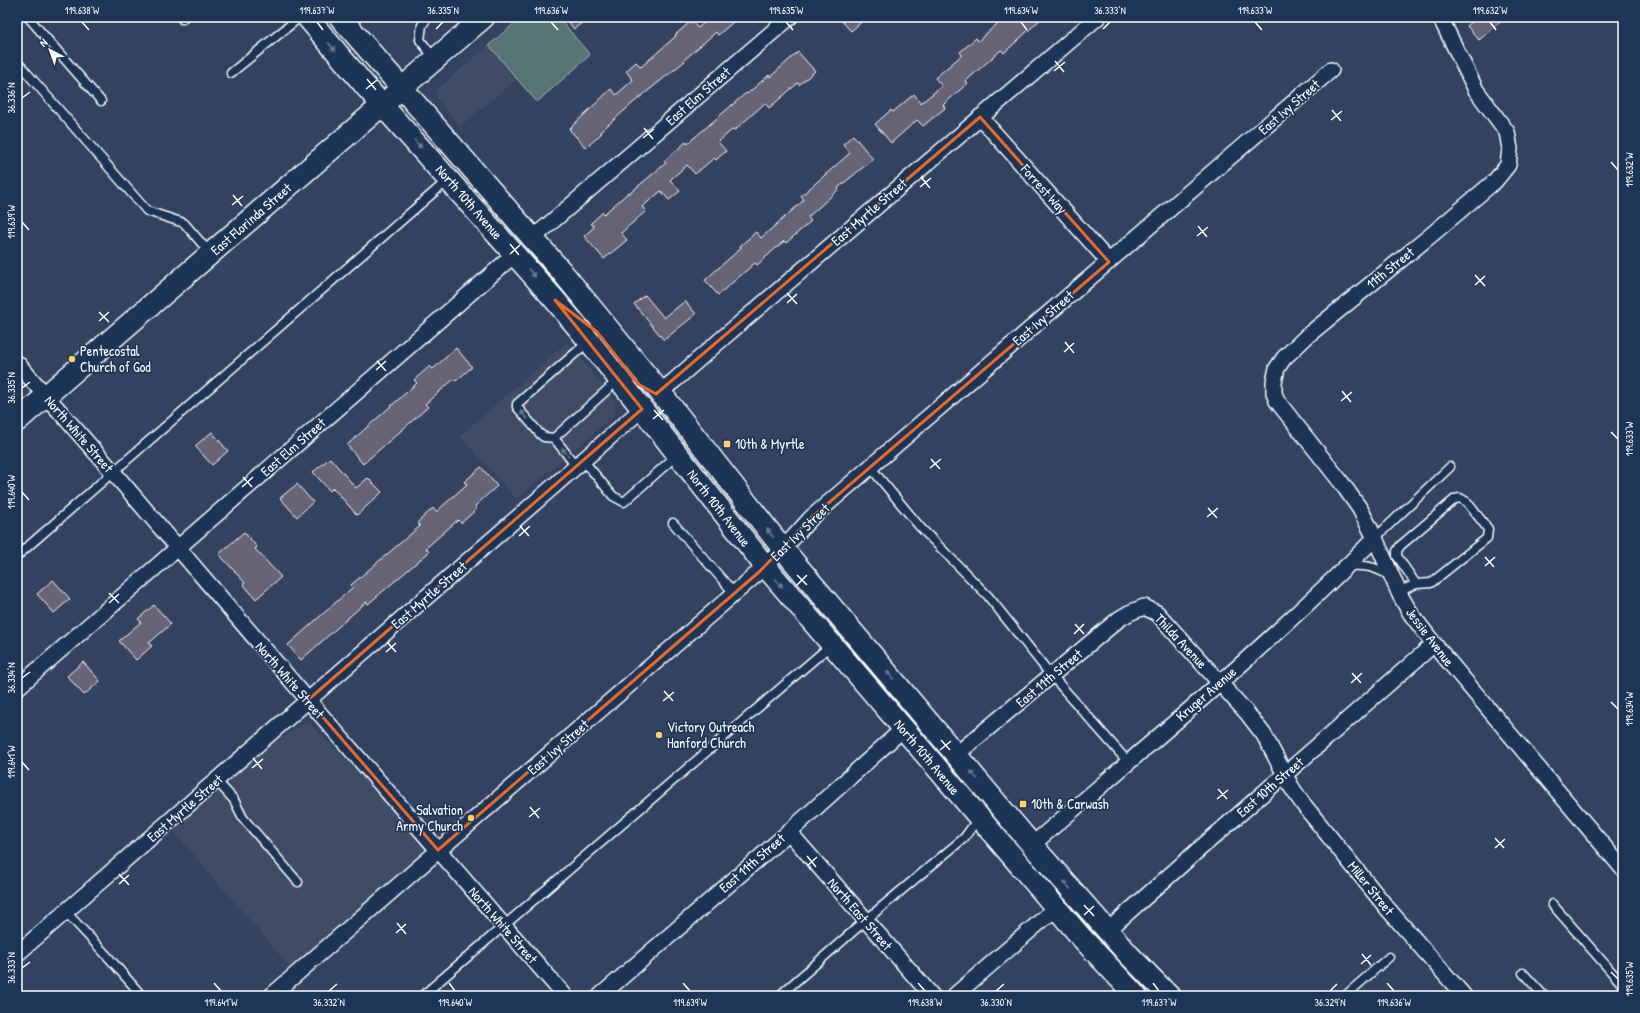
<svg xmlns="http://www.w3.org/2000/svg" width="1640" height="1013" viewBox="0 0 1640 1013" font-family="'Patrick Hand',sans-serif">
<rect width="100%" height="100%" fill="#334260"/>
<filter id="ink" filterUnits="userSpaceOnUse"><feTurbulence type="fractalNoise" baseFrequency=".025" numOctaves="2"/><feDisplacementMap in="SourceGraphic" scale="8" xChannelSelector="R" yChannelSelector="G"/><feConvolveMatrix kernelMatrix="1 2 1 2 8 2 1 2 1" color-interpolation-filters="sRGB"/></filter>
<g filter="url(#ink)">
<path fill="#434c66" d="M489,45L517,79L460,126L436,97L437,90Z
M567,342L616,402L615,414L517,499L460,436Z
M309,723L438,850L296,974L167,824L216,780L303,724Z"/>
<path fill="#577472" stroke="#abbab8" d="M522,17H558L590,55L537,102L517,79L489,45Z"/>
<path fill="#676274" stroke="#fff" d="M564,17H589L574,29Z
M711,17H739L718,35L716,32L684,60L685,61L633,103L600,132L602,133L586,148L569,129L611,89L616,95L633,80L626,71L636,62L641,67L676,36L675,35L691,21L698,28Z
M838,17H867L851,31Z
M1005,17H1043L1004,53L1001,50L966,81L968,83L943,105L945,108L923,126L917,120L891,143L875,124L891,110L893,112L914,94L921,103L942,86L935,78L962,55L960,52L976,38L978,41Z
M1478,17H1506L1479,40L1467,26Z
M798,52L815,71L799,85L798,83L769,108L765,103L735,130L733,129L718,142L726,151L716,160L714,158L695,174L687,165L670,180L680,191L669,200L661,191L642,207L646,211L621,233L627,240L604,259L584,236L594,227L591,223L603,212L604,214L629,192L630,193L666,163L664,161L686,142L687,144L746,93L747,94L769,75L770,77Z
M853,135L873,159L838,188L839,189L808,217L811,221L786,243L784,241L757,265L755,263L718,295L705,280L741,248L740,246L756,232L761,238L804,200L801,196L850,153L843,144Z
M645,295L664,318L685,301L696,314L664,340L634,304Z
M456,348L472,367L456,381L454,379L425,404L428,407L363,464L347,445L417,383L414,380L430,366L433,369Z
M212,432L228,451L212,465L195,446Z
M330,458L356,488L368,478L382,492L357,515L333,488L330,491L313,472Z
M481,467L497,486L475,506L477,509L461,523L458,520L426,548L429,552L368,604L366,602L301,660L288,645L353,587L351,585L420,526L417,523L433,508L436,512L467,484L464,482Z
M297,484L313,502L297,517L280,498Z
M244,532L257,547L255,549L281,577L256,599L243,584L245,583L219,554Z
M53,580L70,599L54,613L37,594Z
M154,605L171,624L149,643L152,646L136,660L119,641L141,622L138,619Z
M83,662L100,681L84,695L67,676Z"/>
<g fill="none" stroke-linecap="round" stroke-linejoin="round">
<g stroke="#fff" stroke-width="11">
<path id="lane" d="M28,17L101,101
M428,17L422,25L420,40L435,59
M182,19L184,17
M20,65L147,211L184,223L210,253
M231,73L300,17
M554,438L618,380
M583,460L613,496L624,502L677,455
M576,466L554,438L544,437L540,434L517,407V404L588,342
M871,468L920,527L988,596L1046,669L1128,762
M673,523L734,593
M1375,538L1450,467
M17,556L449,179
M1347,566C1365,565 1373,566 1389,575
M1398,592L1416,584L1431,583L1487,538L1488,529L1467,502L1460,498L1455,499L1400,546L1397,551V556L1416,584
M216,780L234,800L243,818L298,882
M1552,904L1623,985
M66,912L110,959L142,996
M1523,973L1544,996
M422,996L831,645
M779,996L866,920L964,838L978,819
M1345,996L1389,957"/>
</g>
<g stroke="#fff" stroke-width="18">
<path id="street" d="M1440,17L1476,90L1507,132L1510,149L1508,165L1495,181L1430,236L1307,336L1284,358L1277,368L1274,382V393L1277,401L1341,482L1360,509L1375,538L1400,595L1411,614L1434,644L1623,869
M980,117L1109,262
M533,238L790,17
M17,363L113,472L308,700L565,996
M660,392L675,380L724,337L1098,17
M17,688L515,254
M957,754L1119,619L1129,613L1144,607L1157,613L1247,713L1264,735L1292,788L1303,804L1387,908L1464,996
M789,832L932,996
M1032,845C1148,745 1267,647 1375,538
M1107,931L1196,852L1434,644
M17,954L642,409
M271,996L759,572L783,549L811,518L1331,70
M600,996L789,832L903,729
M954,996L1056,908"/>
</g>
<g stroke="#fff" stroke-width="24">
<path id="secondary" d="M307,17L367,88L555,300L589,341L765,566L1081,937L1136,996
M340,17L562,272L660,392L783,549L1032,845L1129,955L1169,996
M17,421L484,17"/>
</g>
<use href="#lane" stroke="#1d3557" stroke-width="8"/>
<use href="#street" stroke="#1d3557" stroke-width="15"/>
<use href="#secondary" stroke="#1d3557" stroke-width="21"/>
</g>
<defs><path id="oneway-solid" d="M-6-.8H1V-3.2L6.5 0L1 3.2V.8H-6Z"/></defs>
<g fill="#6c7c92">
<use href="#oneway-solid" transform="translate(332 47) rotate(50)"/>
<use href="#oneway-solid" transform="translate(418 144) rotate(48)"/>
<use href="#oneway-solid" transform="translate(532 273) rotate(49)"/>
<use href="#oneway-solid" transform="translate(524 415) rotate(-131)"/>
<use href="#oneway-solid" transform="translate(565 452) rotate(-130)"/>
<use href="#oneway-solid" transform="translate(770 533) rotate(-128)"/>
<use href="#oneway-solid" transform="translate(779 583) rotate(50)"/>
<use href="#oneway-solid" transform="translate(890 675) rotate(-130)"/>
<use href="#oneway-solid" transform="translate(974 775) rotate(-130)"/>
<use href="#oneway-solid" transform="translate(1067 885) rotate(-131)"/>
</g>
</g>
<path fill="none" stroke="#ea6a24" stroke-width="3" stroke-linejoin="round" d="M980,117L1109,262L811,518L759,572L438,850L308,700L642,409L555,300L597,332L638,384L656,394Z"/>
<path fill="none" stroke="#fff" stroke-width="1.5" d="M82,22L89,30M317,22L323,30M551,22L558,30M786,22L793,30M1021,22L1027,30M1255,22L1262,30M1490,22L1496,30M436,29L443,22M1103,29L1110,22M1055,61L1064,72M1054,71L1065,62M367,79L376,90M366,89L377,80M22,98L30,92M1332,110L1341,121M1331,120L1342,111M644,128L653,139M643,138L654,129M1611,162L1618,170M921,177L930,188M920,187L931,178M233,195L242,206M232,205L243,196M22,222L29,230M1198,226L1207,237M1197,236L1208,227M510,244L519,255M510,254L520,245M1475,275L1485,286M1475,285L1485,276M787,293L797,304M787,303L797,294M99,312L109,322M99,321L109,312M1065,342L1074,353M1064,352L1074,343M377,361L386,371M376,370L386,361M22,388L30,382M1342,391L1351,402M1341,401L1352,392M654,410L663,420M653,419L664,410M1611,432L1618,439M931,459L940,469M930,468L941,459M243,477L252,487M242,487L253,477M22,492L29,500M1208,508L1217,518M1207,517L1218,508M520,526L529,536M519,536L530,526M1485,557L1494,567M1485,566L1495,557M797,575L807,585M797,585L807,575M109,593L119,603M109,603L119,594M1075,624L1084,634M1074,634L1084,624M387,642L396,652M386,652L396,643M1352,673L1361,683M22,678L30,672M1351,683L1362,673M664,691L673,701M663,701L674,692M1611,702L1618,709M941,740L950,750M940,750L951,741M253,758L262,769M22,762L29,770M252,768L263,759M1218,789L1227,799M1217,799L1228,790M530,807L539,818M529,817L540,808M1495,838L1504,848M1495,848L1505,839M807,856L816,867M807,866L817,857M119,874L129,885M119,884L129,875M1084,905L1094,916M1084,915L1094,906M397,923L406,934M396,933L406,924M1362,954L1371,965M1361,964L1371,955M22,968L30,962M1611,972L1618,979M214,983L221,991M449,983L455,991M683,983L690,991M918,983L925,991M1153,983L1159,991M1387,983L1394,991M329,991L337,984M996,991L1004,984M1330,991L1337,984"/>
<g fill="#ffd166" stroke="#1d3557" stroke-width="1.5">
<circle cx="72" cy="359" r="4"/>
<rect x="723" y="440" width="8" height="8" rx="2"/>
<circle cx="659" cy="735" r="4"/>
<rect x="1019" y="800" width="8" height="8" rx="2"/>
<circle cx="471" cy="818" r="4"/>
</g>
<g text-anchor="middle" stroke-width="3.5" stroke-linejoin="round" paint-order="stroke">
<g font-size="14" fill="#fff" stroke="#1d3557">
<text transform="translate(698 96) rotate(-41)" y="5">East Elm Street</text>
<text transform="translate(1289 107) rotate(-41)" y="5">East Ivy Street</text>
<text transform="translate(1044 189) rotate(48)" y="5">Forrest Way</text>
<text transform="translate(469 202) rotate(49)" y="5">North 10th Avenue</text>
<text transform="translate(869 212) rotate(-41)" y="5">East Myrtle Street</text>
<text transform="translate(251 219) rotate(-41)" y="5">East Florinda Street</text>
<text transform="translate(1390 268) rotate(-39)" y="5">11th Street</text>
<text transform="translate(1043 318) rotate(-41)" y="5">East Ivy Street</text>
<text transform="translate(79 434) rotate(49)" y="5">North White Street</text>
<text transform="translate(293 447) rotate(-41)" y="5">East Elm Street</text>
<text transform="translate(719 508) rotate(52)" y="5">North 10th Avenue</text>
<text transform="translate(800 532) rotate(-44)" y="5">East Ivy Street</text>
<text transform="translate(429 595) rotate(-41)" y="5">East Myrtle Street</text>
<text transform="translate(1430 637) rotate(53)" y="5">Jessie Avenue</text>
<text transform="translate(1181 641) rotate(47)" y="5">Thilda Avenue</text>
<text transform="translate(1049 678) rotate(-40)" y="5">East 11th Street</text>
<text transform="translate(290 680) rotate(49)" y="5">North White Street</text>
<text transform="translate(1206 694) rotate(-41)" y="5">Kruger Avenue</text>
<text transform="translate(558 747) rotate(-41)" y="5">East Ivy Street</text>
<text transform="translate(927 757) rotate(50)" y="5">North 10th Avenue</text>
<text transform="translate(1270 787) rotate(-41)" y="5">East 10th Street</text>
<text transform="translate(185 808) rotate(-41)" y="5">East Myrtle Street</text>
<text transform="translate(752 863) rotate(-41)" y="5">East 11th Street</text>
<text transform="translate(1371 888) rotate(51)" y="5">Miller Street</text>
<text transform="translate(860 914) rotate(49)" y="5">North East Street</text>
<text transform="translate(503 925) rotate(49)" y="5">North White Street</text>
</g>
<g font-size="14" fill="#fff" stroke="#1d3557" text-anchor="start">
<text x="80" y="356">Pentecostal<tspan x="80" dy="16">Church of God</tspan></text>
<text x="735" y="449">10th &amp; Myrtle</text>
<text x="667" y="732">Victory Outreach<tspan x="667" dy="16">Hanford Church</tspan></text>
<text x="1031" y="809">10th &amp; Carwash</text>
<text x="463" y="815" text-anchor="end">Salvation<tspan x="463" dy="16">Army Church</tspan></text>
</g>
</g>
<rect width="1640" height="1013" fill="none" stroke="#1d3557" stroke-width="44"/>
<g transform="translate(50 50) rotate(319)" stroke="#1d3557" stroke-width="3" paint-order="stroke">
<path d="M0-3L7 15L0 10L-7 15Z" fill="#ffffff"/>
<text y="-6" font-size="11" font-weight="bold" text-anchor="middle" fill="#ffffff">N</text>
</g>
<rect x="22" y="22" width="1596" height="969" fill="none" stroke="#fff" stroke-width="1.5"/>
<g font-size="10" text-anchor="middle" fill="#fff">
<text x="82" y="14">119.638°W</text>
<text x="317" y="14">119.637°W</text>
<text x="443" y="14">36.335°N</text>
<text x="551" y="14">119.636°W</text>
<text x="786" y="14">119.635°W</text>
<text x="1021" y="14">119.634°W</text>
<text x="1110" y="14">36.333°N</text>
<text x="1255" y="14">119.633°W</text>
<text x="1490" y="14">119.632°W</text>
<text transform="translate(11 98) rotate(-90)" y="4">36.336°N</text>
<text transform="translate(1629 170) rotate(-90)" y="4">119.632°W</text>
<text transform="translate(11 222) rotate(-90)" y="4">119.639°W</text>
<text transform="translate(11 388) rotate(-90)" y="4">36.335°N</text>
<text transform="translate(1629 439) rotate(-90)" y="4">119.633°W</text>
<text transform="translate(11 492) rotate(-90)" y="4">119.640°W</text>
<text transform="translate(11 678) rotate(-90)" y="4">36.334°N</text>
<text transform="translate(1629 709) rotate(-90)" y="4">119.634°W</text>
<text transform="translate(11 762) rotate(-90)" y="4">119.641°W</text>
<text transform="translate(11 968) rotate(-90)" y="4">36.333°N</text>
<text transform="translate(1629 979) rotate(-90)" y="4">119.635°W</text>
<text x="221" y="1006">119.641°W</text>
<text x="329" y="1006">36.332°N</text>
<text x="455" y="1006">119.640°W</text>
<text x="690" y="1006">119.639°W</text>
<text x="925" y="1006">119.638°W</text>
<text x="996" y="1006">36.330°N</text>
<text x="1159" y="1006">119.637°W</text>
<text x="1330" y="1006">36.329°N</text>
<text x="1394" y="1006">119.636°W</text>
</g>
</svg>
